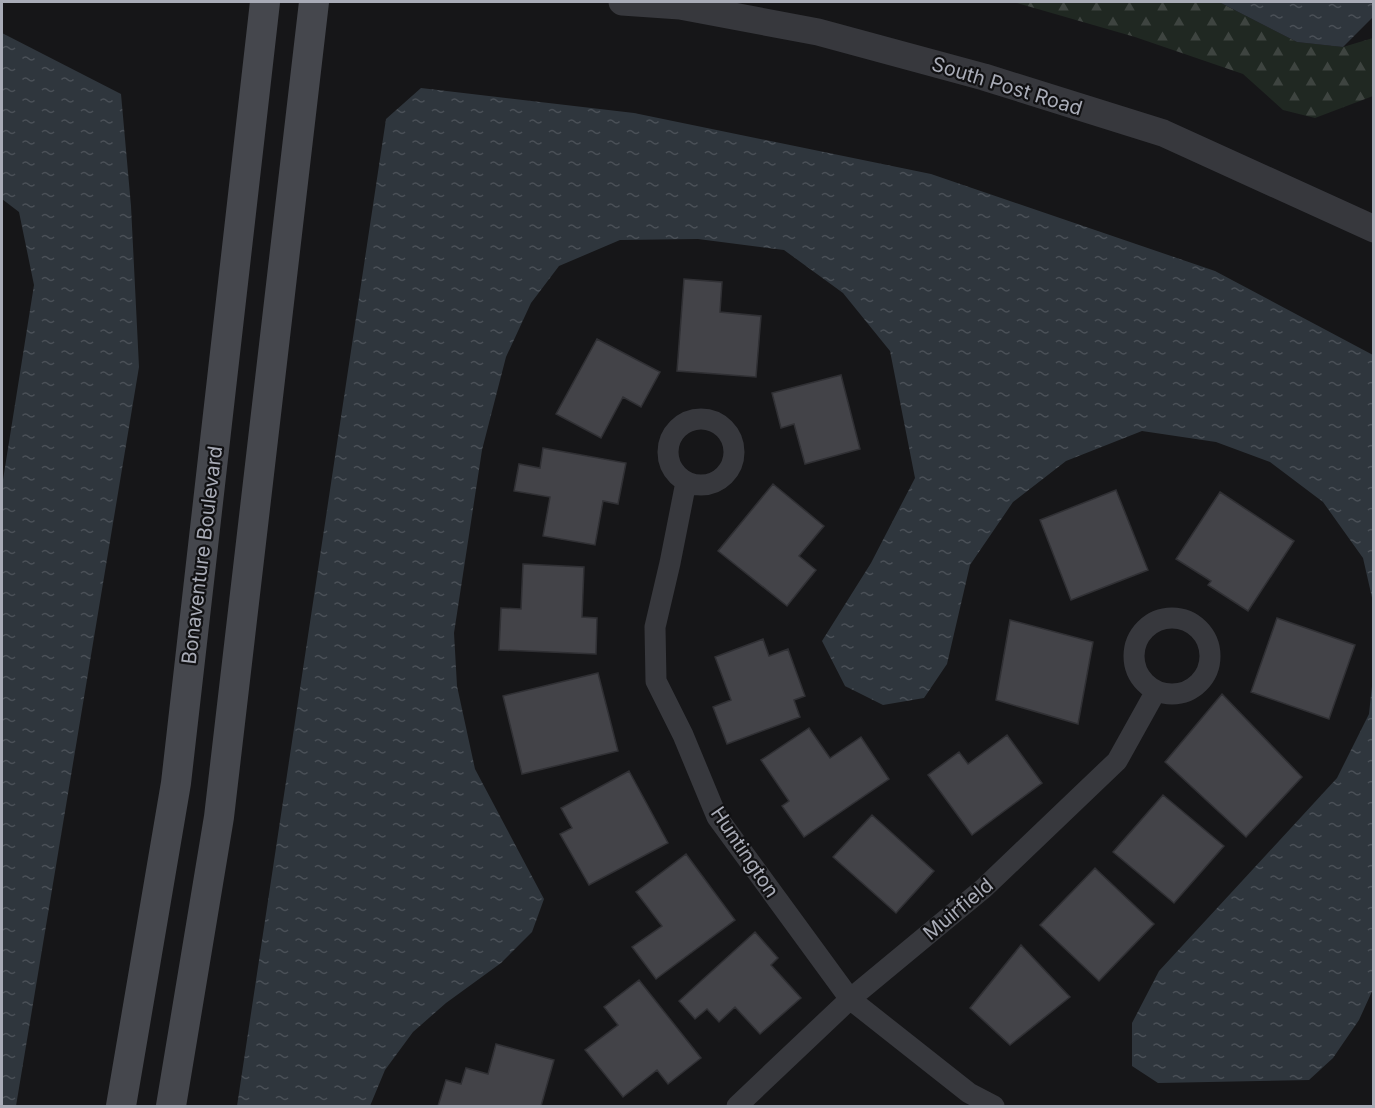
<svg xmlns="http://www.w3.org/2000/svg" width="1375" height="1108" viewBox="0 0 1375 1108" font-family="Inter,sans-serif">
<defs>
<pattern id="forest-firs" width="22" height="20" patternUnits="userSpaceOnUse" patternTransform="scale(1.5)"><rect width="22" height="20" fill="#202822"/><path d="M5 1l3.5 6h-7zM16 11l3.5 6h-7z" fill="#3e4440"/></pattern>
<pattern id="water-ripples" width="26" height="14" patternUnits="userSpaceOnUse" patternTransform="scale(1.5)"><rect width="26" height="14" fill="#2f363d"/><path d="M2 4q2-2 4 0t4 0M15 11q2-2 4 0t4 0" fill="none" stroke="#4a5057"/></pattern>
</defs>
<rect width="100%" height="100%" fill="#161618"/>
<path fill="url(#forest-firs)" d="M1013,2H1219L1297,42L1343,47L1373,38V96L1315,118L1283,110L1243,74L1135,37Z"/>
<path fill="url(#water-ripples)" d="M1219,2H1373V17L1343,47L1297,42Z
M2,33L121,94L131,206L139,367L16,1106H2V486L34,285L19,212L2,199Z
M421,88L634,113L931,174L1215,271L1373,355V602L1363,558L1323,502L1270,462L1216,442L1142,431L1066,461L1013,502L970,565L947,664L924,698L883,705L845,686L822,641L871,563L915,478L890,351L843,293L784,250L698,239L620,240L559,266L531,303L506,357L482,450L454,633L457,686L475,769L544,899L532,932L501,963L446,1003L413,1032L385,1070L370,1106H237L386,119Z
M1373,677L1374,987L1359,1020L1333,1058L1309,1080L1158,1083L1132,1066V1023L1159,971L1337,778L1369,714Z"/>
<path fill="#434348" stroke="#303034" stroke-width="1.5" d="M684,279L722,282L720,312L761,316L756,377L677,371Z
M597,339L660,372L641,407L623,397L601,438L556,414Z
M841,375L860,449L805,464L794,424L781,428L772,393Z
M543,448L626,463L618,504L603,501L595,545L543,536L550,497L514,491L519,464L540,468Z
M773,484L824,526L799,556L816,570L787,606L718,551Z
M1116,490L1148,570L1071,600L1040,520Z
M1220,492L1294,541L1248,611L1208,585L1211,581L1176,559Z
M523,564L584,567L582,617L597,618L596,654L499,650L501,608L521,609Z
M1277,618L1355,645L1329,719L1251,692Z
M1010,620L1093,642L1078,724L996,700Z
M763,639L769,656L788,649L805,696L794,700L800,717L727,744L713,707L731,700L715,657Z
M598,673L618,751L522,774L503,696Z
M1222,694L1302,777L1246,837L1165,762Z
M809,728L830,758L861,737L889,779L804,837L782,806L789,801L761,760Z
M1007,735L1042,783L972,835L928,775L959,752L968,764Z
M629,771L668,843L589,885L560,834L572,828L561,808Z
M1163,795L1224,846L1174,903L1113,852Z
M872,815L934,871L896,913L833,857Z
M686,854L735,920L656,979L632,947L662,926L636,892Z
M1095,868L1154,924L1099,981L1040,925Z
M755,932L778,958L771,965L801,998L760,1034L735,1007L719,1022L707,1009L695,1019L679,1001Z
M1021,945L1070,997L1010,1045L970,1008Z
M639,980L701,1058L668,1084L657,1070L623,1097L585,1050L618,1025L604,1007Z
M496,1044L554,1060L541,1106H542H438L446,1080L461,1084L466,1068L488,1074Z"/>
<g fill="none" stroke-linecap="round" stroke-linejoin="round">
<path stroke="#37383d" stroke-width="21" d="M668 452a33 33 0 1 1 66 0a33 33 0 1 1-66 0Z
M686,482L670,563L655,627L656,681L683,735L717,817L850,999L969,1093L994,1106
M1134 656a38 38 0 1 1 76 0a38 38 0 1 1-76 0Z
M737,1106L850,999L984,888L1117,761L1156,691"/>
<path stroke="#37383d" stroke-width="27" d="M622,2L680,6L818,32L984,77L1163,133L1374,229"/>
<path stroke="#45474d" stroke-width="30" d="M121,1106L176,783L265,2
M171,1106L219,817L314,2"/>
</g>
<g text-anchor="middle" stroke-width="4.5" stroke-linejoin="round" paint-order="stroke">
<g font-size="20" fill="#a9acb7" stroke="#111113">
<text transform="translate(1007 86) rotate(17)" y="7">South Post Road</text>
<text transform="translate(202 555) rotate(-83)" y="7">Bonaventure Boulevard</text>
<text transform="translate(745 852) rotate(56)" y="7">Huntington</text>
<text transform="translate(958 909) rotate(-40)" y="7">Muirfield</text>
</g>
</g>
<rect width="1375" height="1108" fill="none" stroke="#a9acb7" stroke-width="6"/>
</svg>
